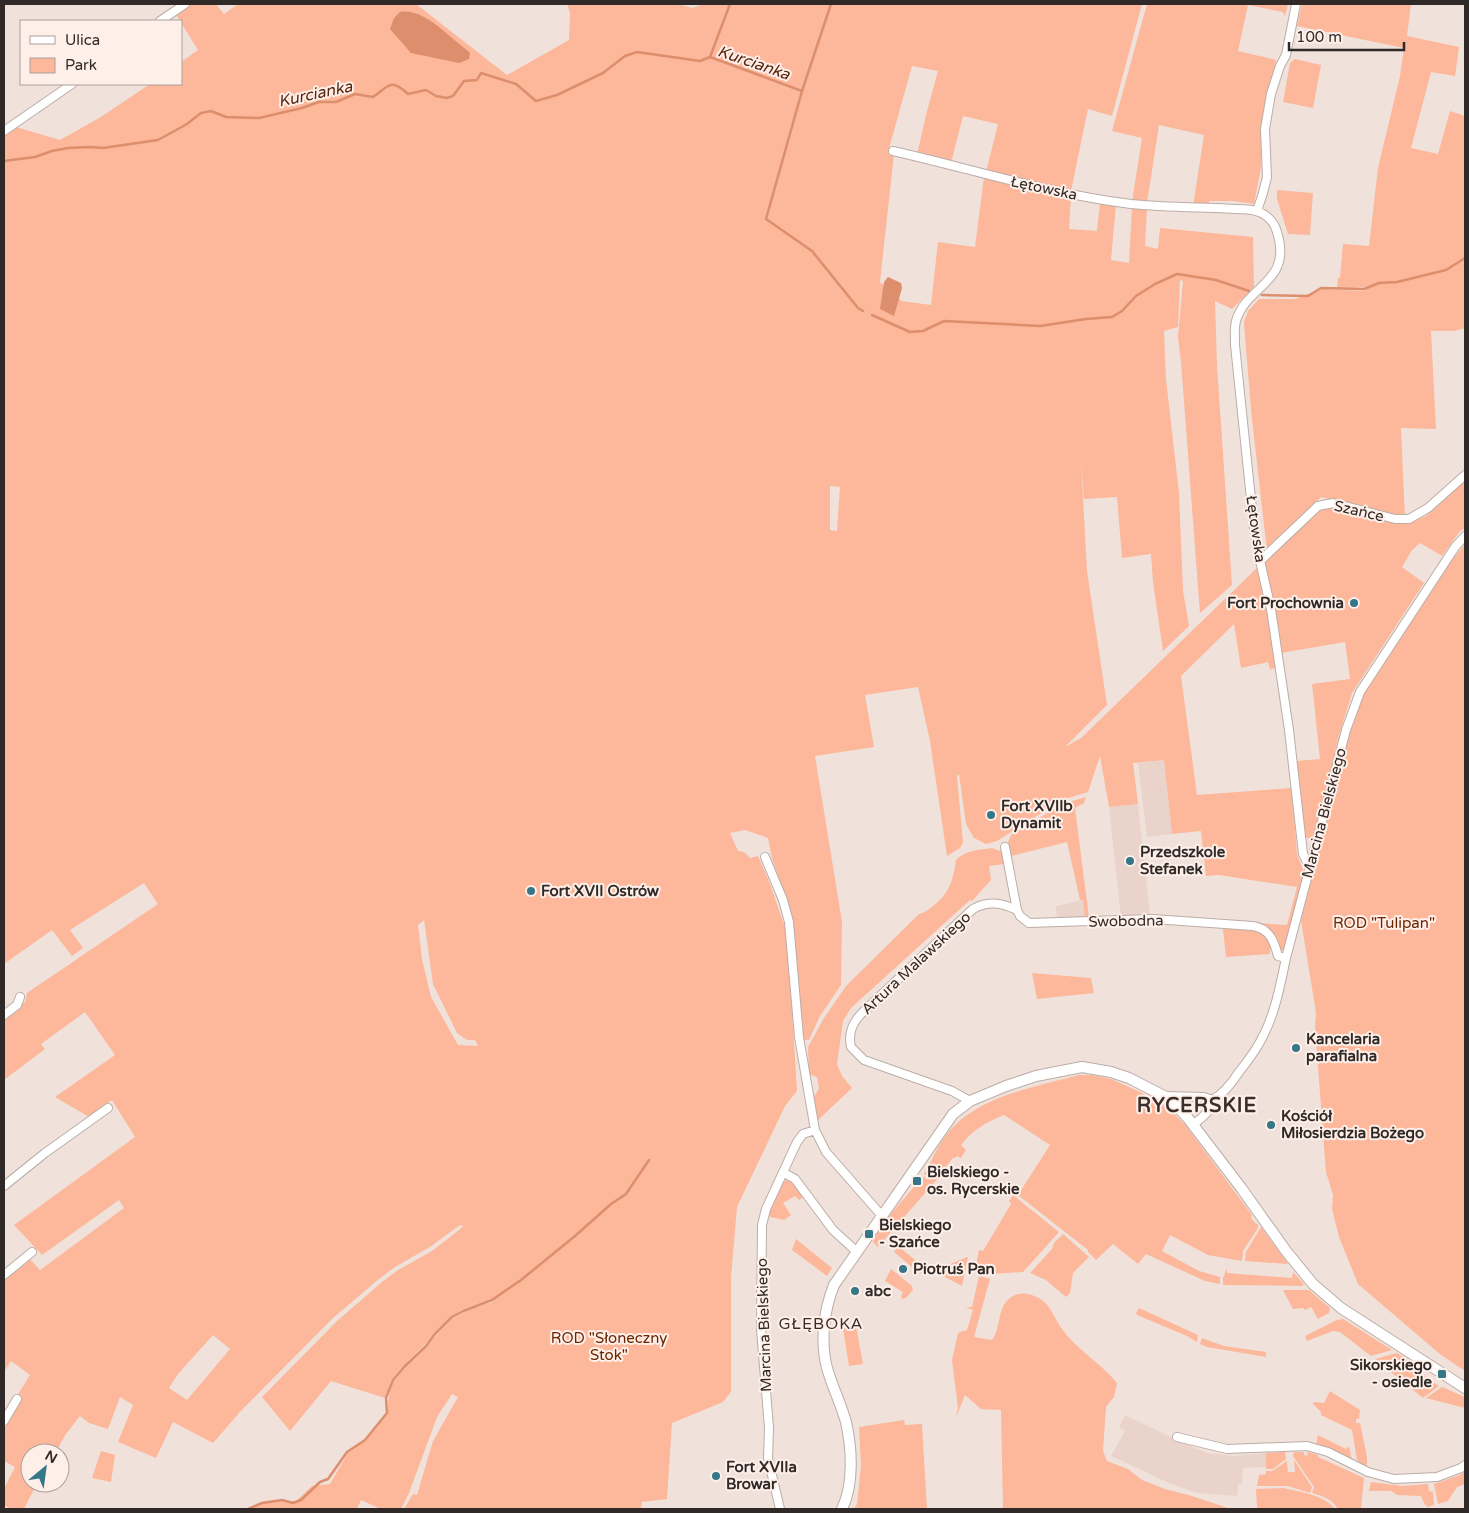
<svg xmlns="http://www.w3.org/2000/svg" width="1469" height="1513" viewBox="0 0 1469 1513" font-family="'Varela Round',sans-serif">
<rect width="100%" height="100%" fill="#f0e2db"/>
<path fill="#ead3ca" d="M1164,760L1172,834L1147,837L1138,763Z
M1138,804L1150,914L1121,917L1109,807Z
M1083,900L1085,918L1057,920L1056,906Z
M1125,1415L1183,1443L1208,1453L1234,1456L1266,1453V1467L1243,1468L1242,1484H1238L1237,1496L1197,1493L1169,1483L1111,1456L1125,1431L1119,1427Z"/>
<path fill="#fdb79a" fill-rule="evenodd" d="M189,4H216L224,14L238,4H416L507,75L569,40L570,13L567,4H679L692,8L704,4H1142L1112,116L1088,109L1071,191L986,172L998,124L963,116L951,163L917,155L926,115L938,71L912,66L888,152L894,154L880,282L902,301L931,305L938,242L975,247L984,177L1071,196L1069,229L1097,231L1100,202L1116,204L1111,260L1129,263L1132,207L1147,208L1145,246L1158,249L1160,228L1253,237L1254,287L1232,309L1215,301L1217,366L1232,585L1200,613L1181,362L1178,337L1183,281L1180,280L1178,327L1164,331L1166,379L1179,493L1183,591L1189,626L1163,651L1153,582L1151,554L1122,558L1117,497L1084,499L1081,459L1087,571L1107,705L1065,747L1081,738L1258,567L1265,594L1277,668L1270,669L1268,662L1241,668L1234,624L1181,676L1197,795L1292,788L1297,854L1304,872L1284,950H1280C1277,935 1271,928 1256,923L1287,925L1297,887L1219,875L1206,876L1201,831L1172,834L1164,760L1133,763L1138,804L1109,807L1100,756L1088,792L1062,800L997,841L986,844L974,838L966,824L959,774L957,776L963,843L960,848L947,856L930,741L918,687L865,695L874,747L815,756L842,922L841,985L820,1016L809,1040H803L790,912L772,858L768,838L745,830L730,833L738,851L744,852L750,858L758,856L770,884L787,933L797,1091L785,1106L737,1207L731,1277V1392L723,1402L672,1423L667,1499L642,1502L641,1509H404L413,1494L417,1495L433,1441L458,1397L452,1394L437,1417L409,1493L401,1509H381L361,1500L357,1509H252L263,1502L296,1501L312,1486L330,1484L348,1453L365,1441L388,1414C387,1374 404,1372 427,1346C438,1335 446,1322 460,1314C470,1308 482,1305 493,1302L491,1299L461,1310L452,1317L402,1367L392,1379L385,1398L331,1381L290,1431L262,1397L337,1321L382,1282L398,1270L432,1251L459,1230L463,1226L460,1225L430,1247L395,1267L379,1279L333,1318L240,1412L213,1443L173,1422L156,1458L118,1442L133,1405L120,1397L108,1429L89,1423L80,1416L66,1434L55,1453H30V1483H37L24,1509H11L4,1505V1489L15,1467L4,1461V1429L20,1399L17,1396L30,1375L11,1361L4,1372V1278L29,1258L40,1270L124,1208L119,1200L42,1255L14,1225L135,1137L112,1100L89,1117L55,1097L115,1055L85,1012L41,1044L45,1049L4,1080V1018L25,1002L27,993L158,904L144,883L70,930L83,948L72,956L52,930L4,964V137L16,127L60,140L101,117L150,84H181V62L198,50L175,13ZM830,486L840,487L837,531L830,530ZM424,920L433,984L457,1033L467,1040H475L478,1046L458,1045L431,997L422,959L418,925ZM213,1335L230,1349L187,1400L169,1388L178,1374Z
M1147,4H1288L1285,16L1283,12L1248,5L1238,51L1276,60L1261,138V168L1254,204L1233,201H1209V206H1193L1204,135L1159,125L1147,203L1132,202L1142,138L1112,131Z
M1302,4H1411L1407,36L1459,47L1455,76L1431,72L1411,148L1438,154L1450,111L1465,116V328L1455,331H1431L1436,429L1401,428L1405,518L1321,497L1267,551L1251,410L1244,322L1248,311L1259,299H1295L1321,289L1365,291V287L1337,288L1338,278H1340L1343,244L1369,246L1378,168L1400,76L1404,48L1297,26Z
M1295,59L1321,65L1313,108L1283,102L1290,63Z
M1277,190L1313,193L1310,235L1288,234L1277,199Z
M1465,480V528L1460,531L1442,556L1420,543L1412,550L1402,567L1424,583L1352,693L1337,742L1331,777L1315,835L1313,837L1309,839L1304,835L1296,761L1320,759L1312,684L1350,679L1345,642L1281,653L1264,559L1321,508L1334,506L1390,521L1402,523L1411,522L1426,516Z
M1465,544V1371L1441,1355L1358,1284L1339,1237L1332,1209L1333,1195L1326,1172L1315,1027L1316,1013L1301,920L1347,737L1359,704L1371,682L1438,577Z
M1086,797L1084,803L1075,808L1089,918H1085L1083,900H1080L1067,842L1011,856L1008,842L1011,835L1062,804Z
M992,848L1003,852L1004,864L989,866L991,880L972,901L970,900L851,1008L843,1021L837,1064L842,1076L852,1088L817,1121L813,1098L819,1089L817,1077L809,1074L808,1047L824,1018L846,986L919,914C924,913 928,910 933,906C950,893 953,880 956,860C965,850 980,850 992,848Z
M1223,929C1238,929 1263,924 1270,943C1271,945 1270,951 1270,954L1226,957Z
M1032,973L1091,978L1094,993L1037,999Z
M1079,1075H1092L1111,1079L1138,1091L1168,1107L1186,1126L1252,1215L1251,1218L1256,1224H1258V1228L1243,1251L1242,1261L1208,1255L1170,1235L1162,1251L1199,1271L1220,1277V1284L1205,1281L1146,1254L1138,1264L1113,1244L1096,1260L1088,1252V1250L1018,1195L1050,1145L1004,1115C987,1122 972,1130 961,1145L966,1150L961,1158L957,1156L955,1158H953L940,1174L937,1172L927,1176L924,1174C932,1161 937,1146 947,1134C977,1096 1035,1087 1079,1075Z
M937,1175L939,1177L878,1247L873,1242C884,1217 906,1199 922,1176L927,1179Z
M790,1180L805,1196L799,1200L795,1196L783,1203L791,1215L784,1220L770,1217L768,1212L781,1184L784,1181Z
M1013,1195L1059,1232L1023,1272L990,1274L975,1270L979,1250L983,1251L1011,1204L1009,1201Z
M1261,1227L1288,1264L1245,1261L1246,1252Z
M1063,1234L1089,1257L1073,1273L1070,1293L1066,1297L1046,1280L1030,1273L1052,1249L1054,1243Z
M796,1239L832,1268L827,1276L792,1250Z
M898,1246L926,1269L923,1273L918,1272L894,1252Z
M967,1257H968L962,1286L935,1272L943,1267Z
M1227,1268V1273L1292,1278L1293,1272L1304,1284L1302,1286L1223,1285V1278Z
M891,1269L912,1286L913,1290L906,1298L902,1299L901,1297L903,1292L885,1281Z
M979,1276L990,1279L974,1337L992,1340C1002,1327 996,1309 1010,1298C1019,1291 1029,1293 1039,1298C1051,1305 1054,1318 1062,1329C1077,1350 1101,1363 1117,1383L1114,1397L1106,1407L1103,1451L1107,1461L1128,1469L1142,1480L1165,1489L1192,1496L1231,1509H1003L1001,1410L981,1409L965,1395L956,1418L958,1408L952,1360L958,1333L967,1330L973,1310L966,1307H972Z
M1283,1290H1309L1330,1308L1329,1313L1318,1319L1311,1307L1305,1310L1303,1308L1293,1309Z
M1139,1308L1198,1335L1197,1342L1187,1336L1137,1315L1136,1313Z
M1343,1319L1392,1350L1371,1356L1340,1332L1333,1331L1307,1341L1305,1336L1337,1320Z
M856,1326L863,1364L849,1366L843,1328Z
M1202,1338L1224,1346L1266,1352V1357L1207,1347L1200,1344Z
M1397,1353C1413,1363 1424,1377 1439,1386L1423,1398L1375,1359Z
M1442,1387L1465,1397V1408L1426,1398Z
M1330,1391L1360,1410L1359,1419H1356V1423H1360L1367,1457V1469L1357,1460L1352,1430L1321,1415V1412L1313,1404L1314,1402L1324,1403Z
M904,1420L905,1425L922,1424L927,1509H854L857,1504L861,1466L859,1427Z
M1318,1435L1346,1449L1349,1446L1352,1460L1316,1445Z
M101,1451L115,1455L111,1482L92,1478Z
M1285,1452L1286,1459L1273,1469H1266V1453Z
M1294,1452H1304V1455L1307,1456L1308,1452L1318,1455V1457L1364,1478L1361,1509H1338C1332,1499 1323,1496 1312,1493L1314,1487L1293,1456Z
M1294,1460L1312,1487L1310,1493L1288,1486H1257L1259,1475L1266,1474V1471H1272L1287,1461L1288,1472H1295Z
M1465,1472V1484L1457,1487L1448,1501L1438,1504L1434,1484L1460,1475Z
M1371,1482L1403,1486L1428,1484L1429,1491L1433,1492L1434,1505L1428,1507L1425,1505L1421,1496L1397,1495L1391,1491H1369Z
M1283,1488C1300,1492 1325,1495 1335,1509H1260L1257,1507L1256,1489Z"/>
<path fill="#dc8e6d" d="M400,12C425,8 448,37 467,50L470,53L469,59L459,63L411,53L390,29L394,18Z
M888,277L901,283L902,288L894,316L880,309L884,282Z"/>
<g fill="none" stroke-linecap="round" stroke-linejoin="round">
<path stroke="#dc8e6d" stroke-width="2.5" d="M710,57L730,4
M802,91L766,219L812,251L858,308L863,311
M4,161L35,157L52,151L68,148L90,147L103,148L158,140L187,124L201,113L211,111L226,117L259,118L302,108L319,102H336L355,94L373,97C388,87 390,77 408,94L426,90L436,96L447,98L453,96L464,81L477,80L481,73L516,84L536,101L557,95L603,73L625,56L637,52L700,61L710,57L802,91L831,4
M1262,295L1308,296L1321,288L1364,289L1379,283L1397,282L1446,270L1465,258
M872,315L910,332L923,331L944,321L1040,326L1086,319L1112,317L1122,311L1136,296L1155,284L1177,274L1216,280L1249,291
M248,1509L262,1503L282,1500L293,1503L301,1500L320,1482L328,1479L347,1452L365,1440L387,1413L386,1398L393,1380L404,1367L426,1346L435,1334L452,1317L463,1311L492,1300L521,1280L575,1236L611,1204L626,1194L649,1160"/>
<g stroke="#bbada7" stroke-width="10">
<path id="minor" d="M160,21L185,4
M4,131L72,84
M893,151C972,169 1050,194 1131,204C1171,208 1212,207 1252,210C1264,212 1274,220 1277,232C1293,283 1247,284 1236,321C1234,328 1235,337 1235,345L1254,528L1260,561L1271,609L1289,730L1303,854L1310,867
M1257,211L1263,193L1267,177L1265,129L1271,94L1280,66L1286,55L1296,4
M1260,561L1318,506L1333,503L1395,519H1409L1428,508L1465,475
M1005,847L1017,910L1020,916L1029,923L1153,919L1253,926C1270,929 1274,941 1278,956L1286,958
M765,857L783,900L789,922L799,1037L815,1130L826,1152L882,1216
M4,1015L17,1005L20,997
M1164,1096L1204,1097L1212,1100C1224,1094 1232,1083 1239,1072C1247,1062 1255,1052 1261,1040C1275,1015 1280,986 1286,958L1346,730L1360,692L1455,547L1465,536
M970,1101L952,1091L864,1060L851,1047C848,1033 852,1023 862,1013L973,909C988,900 1002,903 1017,910
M1193,1125C1202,1117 1211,1112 1212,1100
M784,1173L795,1179L833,1230L856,1251
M4,1186L45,1153L108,1108
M4,1275L32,1252
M4,1421L17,1399
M1177,1437L1227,1449L1307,1446L1328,1452L1368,1472L1394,1479L1437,1477L1461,1468L1465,1465
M780,1509L768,1458L769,1428L761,1329L762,1225L766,1209L797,1142L803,1134L815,1130"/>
</g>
<g stroke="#bbada7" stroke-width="12">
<path id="tertiary" d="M842,1509C854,1484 852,1449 846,1422C841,1404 832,1386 827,1368C820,1341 824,1310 834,1285L953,1114L970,1101L1006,1086L1036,1076L1082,1067L1111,1072L1129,1078L1164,1096L1175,1104L1187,1117L1242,1189L1286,1251L1313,1284L1341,1308L1465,1388"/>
</g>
<use href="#minor" stroke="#fff" stroke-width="8"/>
<use href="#tertiary" stroke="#fff" stroke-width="10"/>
</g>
<g fill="#357689" stroke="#feefe9" stroke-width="2">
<circle cx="1354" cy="603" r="5"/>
<circle cx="991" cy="815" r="5"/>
<circle cx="1130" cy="861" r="5"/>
<circle cx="531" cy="891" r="5"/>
<circle cx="1296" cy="1048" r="5"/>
<circle cx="1271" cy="1125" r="5"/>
<rect x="912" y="1176" width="10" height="10" rx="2.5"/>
<rect x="864" y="1229" width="10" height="10" rx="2.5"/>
<circle cx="903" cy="1269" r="5"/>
<circle cx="855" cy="1291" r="5"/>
<rect x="1437" y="1369" width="10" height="10" rx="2.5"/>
<circle cx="716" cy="1476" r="5"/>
</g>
<g text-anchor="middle" stroke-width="4" stroke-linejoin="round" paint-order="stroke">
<g font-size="15" fill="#2f2a27" stroke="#feefe9">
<text transform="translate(1044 188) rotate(12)" y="5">Łętowska</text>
<text transform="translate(1359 511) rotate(13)" y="5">Szańce</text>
<text transform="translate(1256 529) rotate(82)" y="5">Łętowska</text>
<text transform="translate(1324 813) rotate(-75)" y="5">Marcina Bielskiego</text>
<text transform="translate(1126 921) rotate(-1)" y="5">Swobodna</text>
<text transform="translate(916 963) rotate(-43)" y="5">Artura Malawskiego</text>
<text transform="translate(764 1325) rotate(-92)" y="5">Marcina Bielskiego</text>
</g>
<g font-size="15" font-weight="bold" fill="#2f2a27" stroke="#feefe9" text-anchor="start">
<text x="1344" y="608" text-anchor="end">Fort Prochownia</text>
<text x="1001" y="811">Fort XVIIb<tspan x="1001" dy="17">Dynamit</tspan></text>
<text x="1140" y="857">Przedszkole<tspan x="1140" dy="17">Stefanek</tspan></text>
<text x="541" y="896">Fort XVII Ostrów</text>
<text x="1306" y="1044">Kancelaria<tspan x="1306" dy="17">parafialna</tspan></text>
<text x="1281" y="1121">Kościół<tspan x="1281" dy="17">Miłosierdzia Bożego</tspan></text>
<text x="927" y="1177">Bielskiego -<tspan x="927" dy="17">os. Rycerskie</tspan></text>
<text x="879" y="1230">Bielskiego<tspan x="879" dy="17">- Szańce</tspan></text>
<text x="913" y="1274">Piotruś Pan</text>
<text x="865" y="1296">abc</text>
<text x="1432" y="1370" text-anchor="end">Sikorskiego<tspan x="1432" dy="17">- osiedle</tspan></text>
<text x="726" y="1472">Fort XVIIa<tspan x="726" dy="17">Browar</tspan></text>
</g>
<g font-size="15" fill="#6a2500" stroke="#feefe9">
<text x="1384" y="928">ROD "Tulipan"</text>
<text x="609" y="1343">ROD "Słoneczny<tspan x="609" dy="17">Stok"</tspan></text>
</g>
<g font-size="16" font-style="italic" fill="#58260e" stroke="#feefe9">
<text transform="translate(754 62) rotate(19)" y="6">Kurcianka</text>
<text transform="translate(315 93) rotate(-12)" y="6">Kurcianka</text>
</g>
<g font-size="16" letter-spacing="1" fill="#3a2e2a" stroke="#feefe9">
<text x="821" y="1329">GŁĘBOKA</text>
</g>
<g font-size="20" font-weight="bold" letter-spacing="1" fill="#3a2e2a" stroke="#feefe9">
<text x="1197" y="1112">RYCERSKIE</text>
</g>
</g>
<rect width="1469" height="1513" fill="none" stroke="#2f2a27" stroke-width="10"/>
<rect x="20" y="20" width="162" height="65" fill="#feefe9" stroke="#aba09b"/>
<rect x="30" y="36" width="25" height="8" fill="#ffffff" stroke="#aba09b"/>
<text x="65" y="45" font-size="15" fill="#2f2a27">Ulica</text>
<rect x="30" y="58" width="25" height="15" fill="#fdb79a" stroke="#aba09b"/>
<text x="65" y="70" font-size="15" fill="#2f2a27">Park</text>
<g transform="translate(45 1468) rotate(29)"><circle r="24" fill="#feefe9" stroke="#aba09b"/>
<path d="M0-4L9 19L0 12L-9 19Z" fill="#357689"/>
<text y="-8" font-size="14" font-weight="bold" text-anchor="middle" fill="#2f2a27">N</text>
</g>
<path d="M1289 42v8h115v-8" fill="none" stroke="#2f2a27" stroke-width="2.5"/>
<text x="1296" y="42" font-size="15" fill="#2f2a27" stroke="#feefe9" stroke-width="4" paint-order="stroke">100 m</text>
</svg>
